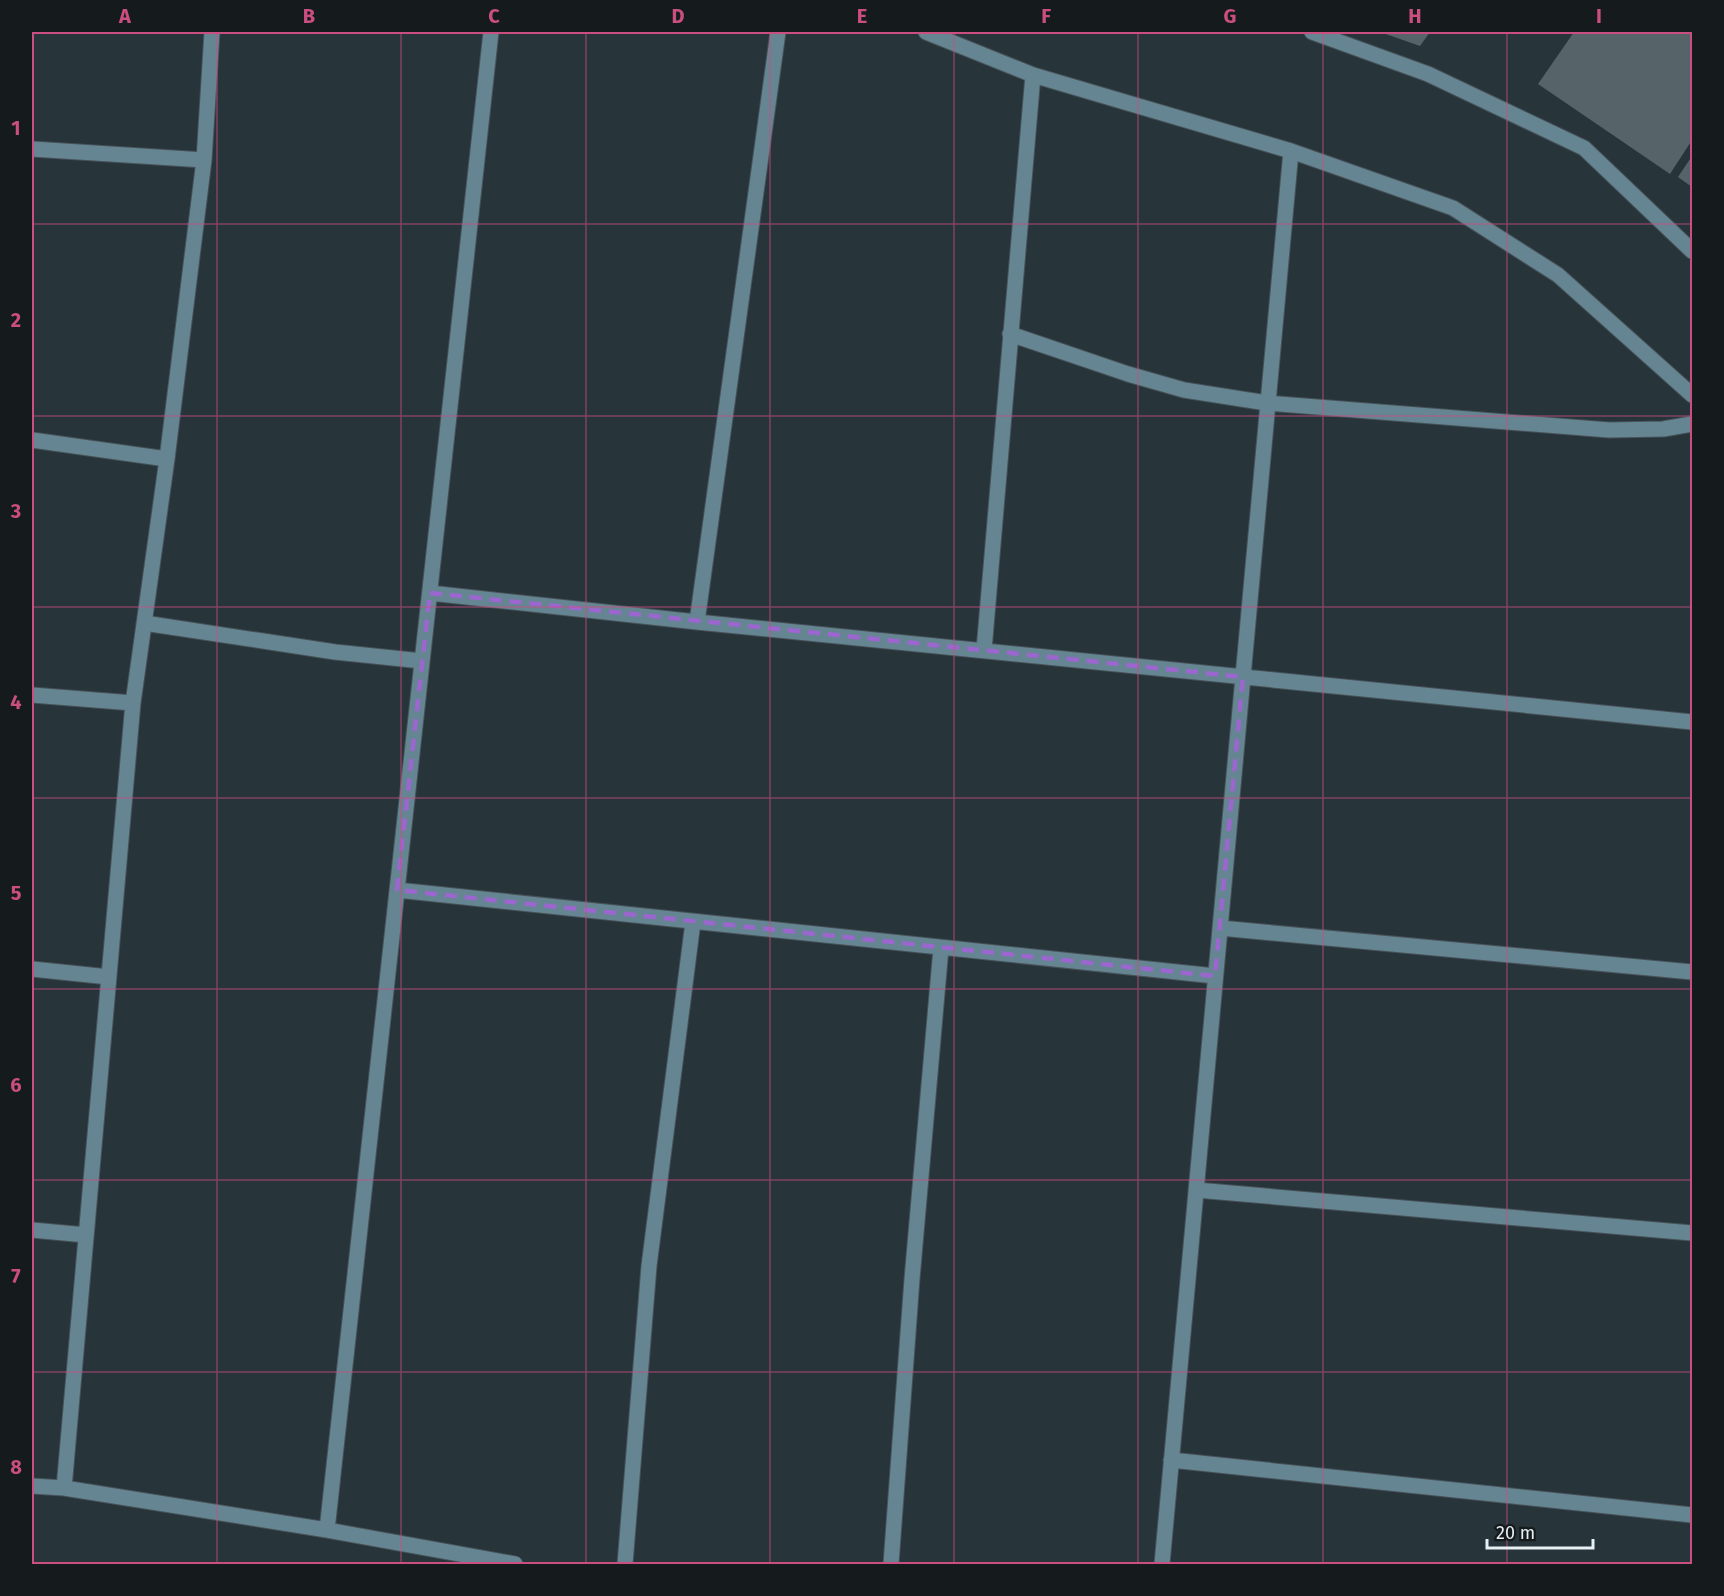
<svg xmlns="http://www.w3.org/2000/svg" width="1724" height="1596" viewBox="0 0 1724 1596" font-family="'Fira Sans',sans-serif">
<rect width="100%" height="100%" fill="#27343a"/>
<path fill="#56646a" d="M1380,32H1430L1420,46Z
M1574,32H1692V140L1670,174L1538,84Z
M1692,156V187L1678,177Z"/>
<g fill="none" stroke-linecap="round" stroke-linejoin="round">
<g stroke="#465257" stroke-width="17">
<path id="minor" d="M926,32L1033,75L1291,151L1453,208L1558,275L1692,395
M1312,32L1428,74L1584,148L1692,251
M32,149L204,160
M1010,334L1128,374L1184,390L1267,403L1609,430L1663,429L1692,424
M32,440L167,459
M430,593L697,622L1692,722
M697,622L778,32
M144,623L335,652L422,661
M984,650L1033,75
M32,695L133,703
M397,890L1215,976
M1220,928L1692,972
M32,969L109,977
M1196,1190L1692,1233
M32,1230L86,1235
M1171,1460L1692,1515
M32,1486L64,1488L327,1530L515,1564
M64,1488L133,703L167,459L204,160L212,32
M327,1530L491,32
M625,1564L649,1266L693,922
M891,1564L912,1279L941,948
M1162,1564L1291,151"/>
</g>
<use href="#minor" stroke="#668593" stroke-width="15"/>
</g>
<path fill="none" stroke="#9b66ce" stroke-width="4.5" stroke-dasharray="12 8" stroke-linejoin="round" d="M430,593L1243,677L1215,976L397,890Z"/>
<path fill="none" stroke="#cb4e81" stroke-width="1.5" stroke-opacity="0.55" d="M217,32V1564M401,32V1564M586,32V1564M770,32V1564M954,32V1564M1138,32V1564M1323,32V1564M1507,32V1564M32,224H1692M32,416H1692M32,607H1692M32,798H1692M32,989H1692M32,1180H1692M32,1372H1692"/>
<rect width="1724" height="1596" fill="none" stroke="#151b1d" stroke-width="66"/>
<path d="M1487 1539v9h106v-9" fill="none" stroke="#e7eff2" stroke-width="3"/>
<text x="1496" y="1539" font-size="18" fill="#e7eff2" stroke="#151b1d" stroke-width="4.5" paint-order="stroke">20 m</text>
<rect x="33" y="33" width="1658" height="1530" fill="none" stroke="#cb4e81" stroke-width="2"/>
<g font-size="20" text-anchor="middle" font-weight="bold" fill="#cb4e81">
<text x="125" y="23">A</text>
<text x="309" y="23">B</text>
<text x="494" y="23">C</text>
<text x="678" y="23">D</text>
<text x="862" y="23">E</text>
<text x="1046" y="23">F</text>
<text x="1230" y="23">G</text>
<text x="1415" y="23">H</text>
<text x="1599" y="23">I</text>
<text x="16" y="135">1</text>
<text x="16" y="327">2</text>
<text x="16" y="518">3</text>
<text x="16" y="709">4</text>
<text x="16" y="900">5</text>
<text x="16" y="1092">6</text>
<text x="16" y="1283">7</text>
<text x="16" y="1474">8</text>
</g>
</svg>
